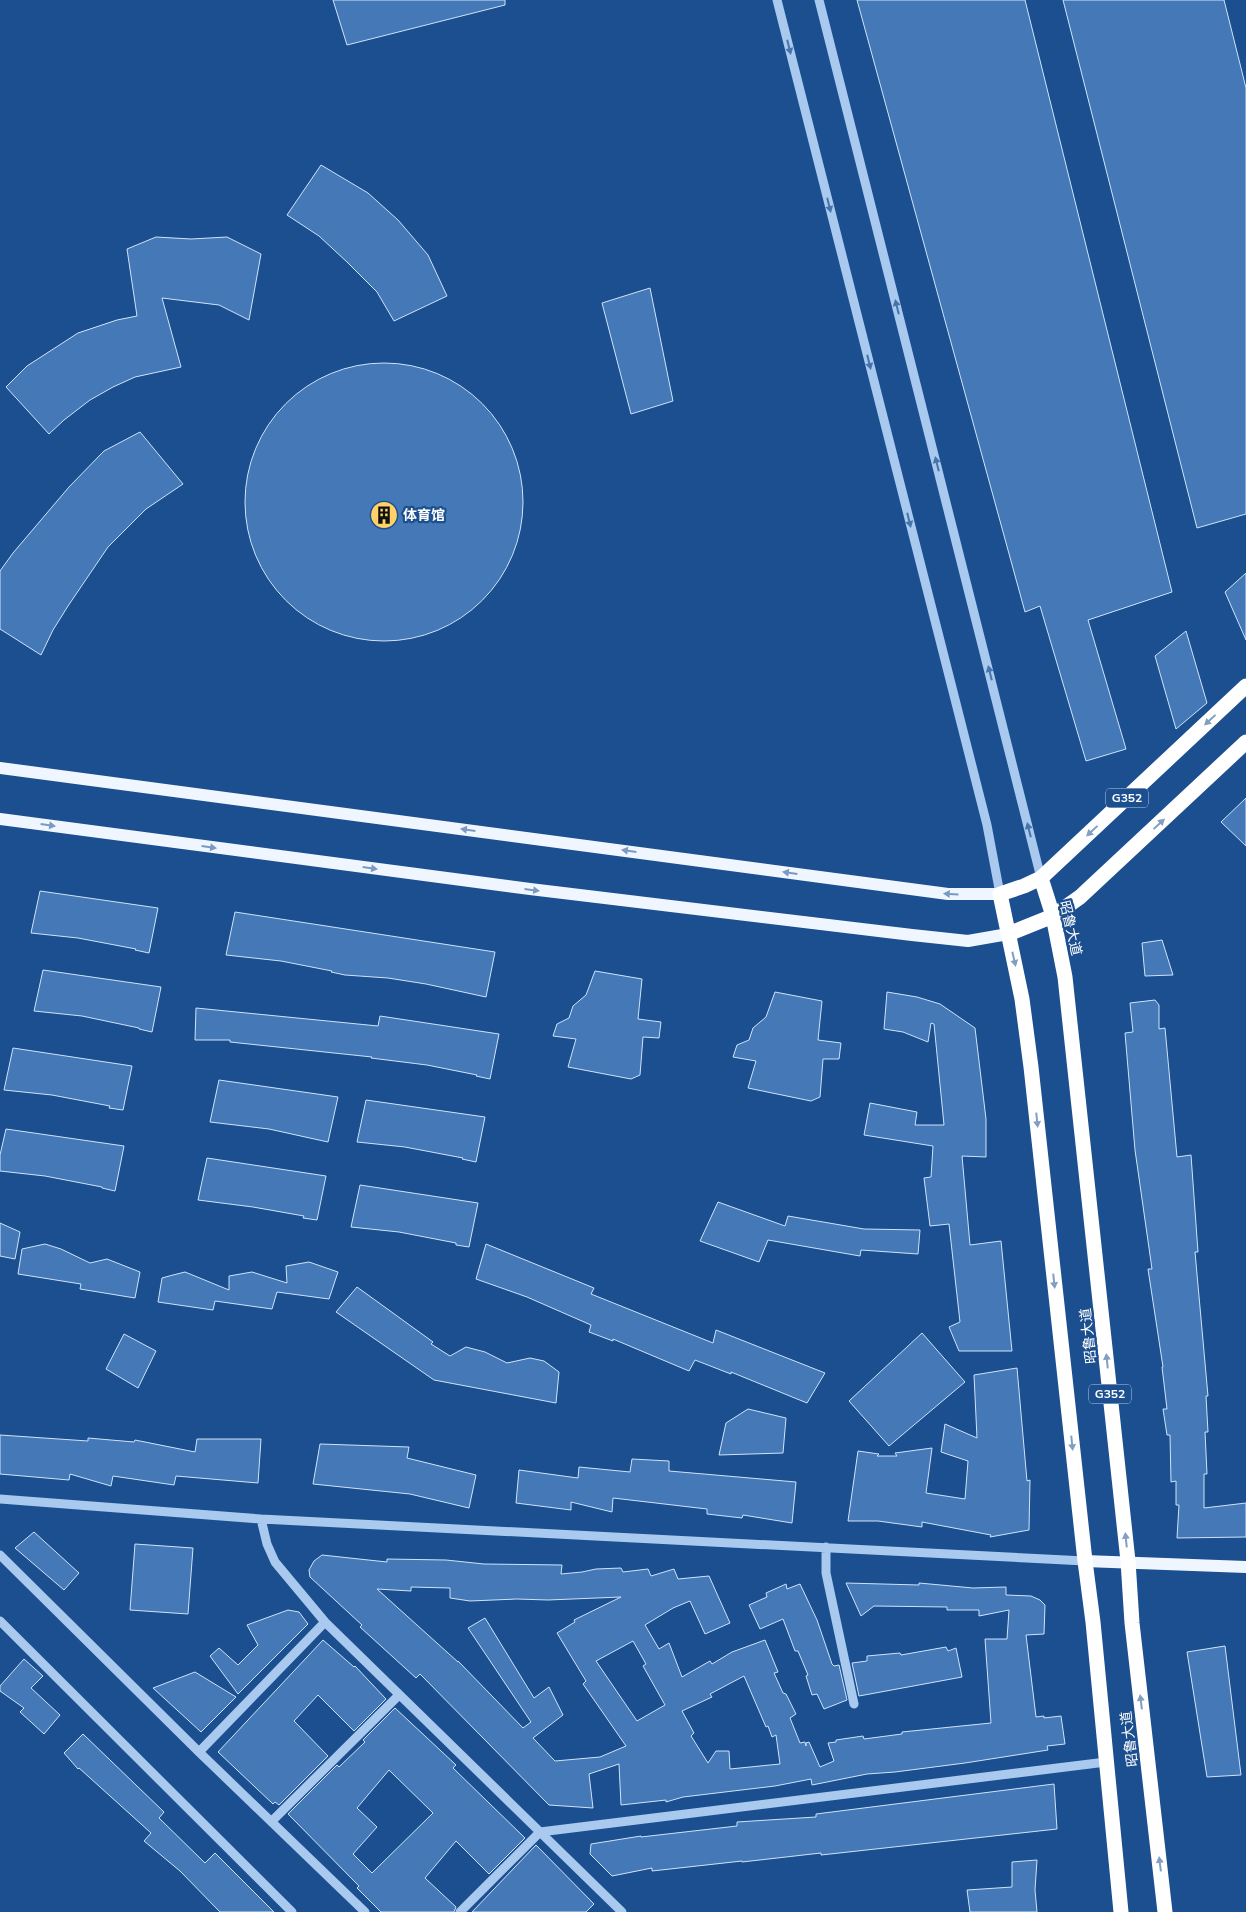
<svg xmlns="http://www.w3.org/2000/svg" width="1246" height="1912" viewBox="0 0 1246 1912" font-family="Mulish,'Noto Sans SC',sans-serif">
<rect width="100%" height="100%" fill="#1b4f8f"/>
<path fill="#4478b7" stroke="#cfe3fa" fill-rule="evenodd" d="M333,0H505V5L347,45Z
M857,0H1025L1172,592L1088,620L1126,749L1086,761L1040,606L1025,612Z
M1063,0H1224L1246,88V514L1197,528Z
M321,165L368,193L398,220L428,255L447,296L394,321L377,292L347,262L319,236L287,215Z
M156,237L191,239L227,237L261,254L249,320L219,305L162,298L181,367L135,377L113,387L90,400L64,420L49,434L6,387L27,366L78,333L117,320L137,316L127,249Z
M650,288L673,401L631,414L602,303Z
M245 502a139 139 0 1 1 278 0a139 139 0 1 1-278 0Z
M140,432L183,484L146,509L108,547L68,606L53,630L41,655L0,629V571L13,553L69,487L104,451Z
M1246,573V640L1225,592Z
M1186,631L1207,703L1176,729L1155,656Z
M1246,798V846L1221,822Z
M40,891L158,908L149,953L135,950L136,949L78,938L31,933Z
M235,912L495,952L486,997L426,984L388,978L345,975L331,972L332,971L281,961L226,955Z
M1162,940L1173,975L1145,976L1142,943Z
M43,970L161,987L152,1032L139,1029V1028L82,1016L34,1011Z
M595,971L642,979L638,1019L661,1022L659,1038L643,1037L640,1075L631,1079L568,1067L576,1039L553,1036L557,1024L569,1018L573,1006L586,995Z
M775,992L822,1001L818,1040L841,1043L839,1059H823L820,1097L811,1101L748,1088L756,1061L733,1057L737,1045L749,1040L753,1028L766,1017Z
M887,992L917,997L940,1004L975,1028L986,1119V1157L962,1156L970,1245L1001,1241L1012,1351H959L949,1327L960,1322L949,1224L930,1226L924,1178L931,1177L933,1146L864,1135L870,1103L917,1112L915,1125H944L934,1024L931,1023L928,1042L903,1032L884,1029Z
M1155,1000L1159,1005V1029L1165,1028L1177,1157L1191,1155L1198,1252H1195L1208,1396H1206L1208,1432H1205L1207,1474H1204V1508L1246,1503V1537L1177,1538L1179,1505H1176V1481L1171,1482L1170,1435H1167L1163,1409H1167L1162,1367H1163L1148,1269H1152L1135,1150L1125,1033L1133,1032L1130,1003Z
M196,1008L378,1026L380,1016L499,1034L490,1079L476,1076L477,1075L427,1065L371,1058L372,1057L230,1042V1040H195Z
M13,1048L132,1066L123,1110L109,1108L110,1106L52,1095L4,1090Z
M219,1080L338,1097L328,1142L269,1129L210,1122Z
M366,1100L485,1117L476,1162L462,1159L463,1158L405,1147L357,1142Z
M6,1129L124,1146L115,1191L102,1188V1187L45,1176L0,1171V1155Z
M207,1158L326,1176L317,1220L303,1218L304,1216L253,1207L198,1200Z
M360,1185L478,1203L469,1247L456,1245V1243L399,1232L351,1227Z
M718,1202L785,1226L788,1216L864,1229L920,1230L918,1254L861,1250L860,1256L768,1240L759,1262L700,1241Z
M0,1223L20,1232L15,1259L0,1256Z
M45,1244L61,1249L90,1263L107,1259L140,1272L135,1298L80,1289L81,1284L18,1274L22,1249Z
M486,1244L594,1288L591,1294L713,1343L716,1330L825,1373L807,1403L731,1372V1374L695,1360L689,1371L613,1339V1341L589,1332L591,1325L527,1297L476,1279Z
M309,1262L338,1272L329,1299L277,1292L272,1309L215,1301L213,1310L158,1302L162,1278L173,1275L185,1272L229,1290V1276L252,1272L287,1283L286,1266Z
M357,1287L433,1342L431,1344L450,1356L466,1347L485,1352L507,1363L530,1358L544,1361L559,1372L556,1403L434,1380L336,1312Z
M922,1333L965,1382L889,1446L849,1401Z
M124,1334L156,1351L138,1388L106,1369Z
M1017,1368L1027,1481L1030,1480L1029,1530L990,1537L991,1535L922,1522V1527L878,1521H848L858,1451L879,1454L877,1456H897L895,1453L932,1448L926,1493L965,1499L968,1461L941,1452L945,1424L977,1438L974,1375Z
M748,1409L786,1418L783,1453L719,1455L726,1423Z
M0,1435L88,1441V1438L134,1442L135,1440L195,1452L197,1439H261L258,1483L176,1476L174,1485L113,1476L111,1486L70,1474L69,1480L0,1474Z
M320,1444L409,1447L407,1458L476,1475L469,1508L410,1494L313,1484Z
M632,1459L669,1461V1471L796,1482L792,1523L743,1515L742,1518L707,1514V1509L613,1498L612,1512L571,1502V1510L516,1503L519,1470L578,1478L579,1467L630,1472Z
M34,1532L79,1573L64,1590L15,1548Z
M135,1544L193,1548L188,1614L130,1610Z
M322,1555L387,1562V1559L446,1560L484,1564L562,1565L561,1574L582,1572L596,1569L621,1568L623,1572L648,1569L651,1576L674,1569L678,1579L709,1576L730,1623L705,1634L690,1601L673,1608L645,1625L659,1649L669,1643L682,1677L710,1661L712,1664L732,1652L765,1640L778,1672L774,1673L783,1693L786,1694L796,1714L790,1718L800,1743L805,1742L806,1746V1743L809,1742L820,1767L834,1761L828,1743L836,1742V1740L863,1736L864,1739L902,1734V1732L991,1723L985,1639H1007L1009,1610L979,1616V1610H947V1607L874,1606L861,1616L846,1583L919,1585V1583L973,1588L1006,1587V1595L1031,1596L1040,1600L1045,1605L1044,1634L1026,1635L1036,1717L1044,1716V1718L1061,1716L1065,1744L1047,1746L1048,1750L965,1763L895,1772L867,1774L812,1785L811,1779L775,1786L683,1797L666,1802V1800L621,1805L619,1764L589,1774L593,1808L549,1805L420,1674L416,1678L360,1627L362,1625L310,1577L309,1570L314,1561ZM411,1587L450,1588V1598L470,1601L517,1599L548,1600L621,1597L574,1620L575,1622L557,1633L586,1681L583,1684L626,1746L600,1757L555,1761L533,1738L563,1715L549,1687L534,1698L485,1618L468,1628L531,1722L523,1728L458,1661V1662L377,1589L411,1591ZM633,1641L646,1664L643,1666L665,1705L637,1721L596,1661ZM744,1676L766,1727L768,1726L772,1737L776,1735L780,1764L730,1769L729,1751H716L708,1763L691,1736L694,1733L682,1711L712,1697L710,1694Z
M786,1584L787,1589L800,1584L817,1620L832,1664L834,1666L839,1665L847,1700L824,1709L817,1694L812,1695L806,1676L808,1675L798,1651H795L783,1619L760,1629L749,1605L767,1597L766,1593Z
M288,1610L299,1612L308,1624L238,1694L210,1656L219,1648L238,1665L258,1645L247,1625Z
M323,1640L354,1667L355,1666L386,1699L354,1731L318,1695L294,1721L328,1756L279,1805L275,1802L273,1804L218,1752Z
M1225,1646L1241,1775L1207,1777L1187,1652Z
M946,1647L948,1651L956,1648L962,1677L859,1696L852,1663L867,1661V1656L900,1653L901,1655Z
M24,1659L43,1676L31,1688L60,1715L44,1734L20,1712L24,1708L0,1691V1686Z
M195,1672L236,1697L201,1732L153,1688Z
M395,1708L456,1765L453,1768L525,1838L489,1874L456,1841L425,1878L456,1907L454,1912H381L357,1888L359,1886L288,1814L337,1765L339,1767L365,1742L363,1740ZM389,1770L433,1813L372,1873L353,1854L377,1827L357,1808Z
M83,1734L164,1812L159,1818L205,1863L215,1853L274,1912H220L180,1871L144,1841L151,1833L79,1768L78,1769L64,1753Z
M1054,1784L1057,1829L821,1855V1853L742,1862V1861L652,1871V1868L612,1876L590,1854L591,1844L641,1836V1837L737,1826V1822L816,1817V1814Z
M536,1845L594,1904L586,1912H472Z
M1037,1860L1035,1890L1037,1912H970L967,1890L1012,1887V1862Z"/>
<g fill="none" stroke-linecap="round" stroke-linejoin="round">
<path stroke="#a9c9ee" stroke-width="9" d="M777,0L987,825L1000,894
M819,0L1041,878
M0,1499L261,1519L1085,1561
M261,1519L267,1544L275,1562L325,1622L622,1912
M826,1547V1573L854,1704
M0,1555L199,1752L365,1912
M0,1621L292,1912
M199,1752L325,1622
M272,1821L399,1695
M460,1912L540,1832L1106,1762"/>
<path stroke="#f0f6ff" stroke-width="12" d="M0,768L948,894H1000
M0,819L530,889L912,935L968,941L1008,934
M1085,1561L1246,1567"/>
<path stroke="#fff" stroke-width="15" d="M1041,878L1053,916L1065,977L1128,1561L1132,1623L1165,1912
M1008,934L1053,916L1080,897L1246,742
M1121,1912L1093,1622L1085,1561L1031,1067L1022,999L1000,894L1024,886L1041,878L1246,686"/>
</g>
<defs><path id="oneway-solid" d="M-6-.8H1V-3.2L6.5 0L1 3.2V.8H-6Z" transform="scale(1.25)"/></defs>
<g fill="#4674ac">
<use href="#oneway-solid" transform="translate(789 47) rotate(76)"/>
<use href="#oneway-solid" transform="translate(829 205) rotate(76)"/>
<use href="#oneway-solid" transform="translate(897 307) rotate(-104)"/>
<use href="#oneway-solid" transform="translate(869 362) rotate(76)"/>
<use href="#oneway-solid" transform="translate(937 464) rotate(-104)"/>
<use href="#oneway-solid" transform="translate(909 520) rotate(76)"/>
<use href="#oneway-solid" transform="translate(990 673) rotate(-104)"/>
<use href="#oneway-solid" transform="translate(1029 830) rotate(-104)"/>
</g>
<g fill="#829ec1">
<use href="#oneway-solid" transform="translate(1210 720) rotate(137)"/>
<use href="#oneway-solid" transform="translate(1159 824) rotate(-43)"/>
<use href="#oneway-solid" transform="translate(1092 831) rotate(137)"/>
<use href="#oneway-solid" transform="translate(1014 959) rotate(77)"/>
<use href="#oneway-solid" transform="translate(1037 1120) rotate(84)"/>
<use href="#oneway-solid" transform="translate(1054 1281) rotate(84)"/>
<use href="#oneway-solid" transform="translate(1107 1361) rotate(-96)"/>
<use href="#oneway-solid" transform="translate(1072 1443) rotate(84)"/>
<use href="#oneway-solid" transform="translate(1126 1540) rotate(-96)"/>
<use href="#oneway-solid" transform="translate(1141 1702) rotate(-97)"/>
<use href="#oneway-solid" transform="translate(1160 1864) rotate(-97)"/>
</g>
<g fill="#7b9ac1">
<use href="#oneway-solid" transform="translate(48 825) rotate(8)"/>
<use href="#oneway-solid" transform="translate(468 830) rotate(-172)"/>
<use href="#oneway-solid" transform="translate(209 847) rotate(8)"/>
<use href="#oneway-solid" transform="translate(629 851) rotate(-172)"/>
<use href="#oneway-solid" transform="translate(370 868) rotate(8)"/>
<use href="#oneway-solid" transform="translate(790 873) rotate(-172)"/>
<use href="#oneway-solid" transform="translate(532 890) rotate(7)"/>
<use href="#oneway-solid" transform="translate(951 894) rotate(-177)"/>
</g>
<defs>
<g id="building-disc" transform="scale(1.4375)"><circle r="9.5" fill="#ffd166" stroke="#1b4f8f"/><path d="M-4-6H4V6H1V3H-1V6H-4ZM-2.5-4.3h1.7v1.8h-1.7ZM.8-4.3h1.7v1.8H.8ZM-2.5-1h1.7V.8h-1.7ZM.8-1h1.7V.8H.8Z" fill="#111"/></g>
</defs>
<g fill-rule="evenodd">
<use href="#building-disc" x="384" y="515"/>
</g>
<g text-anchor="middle" stroke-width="4.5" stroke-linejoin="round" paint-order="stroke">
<g fill="#1b4f8f" stroke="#bbcadd" stroke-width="1">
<rect x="1106" y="788.5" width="42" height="19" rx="4"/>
<rect x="1089" y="1384.5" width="42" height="19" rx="4"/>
</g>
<g font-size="12" font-weight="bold" fill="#fff">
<text x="1127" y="802">G352</text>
<text x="1110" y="1398">G352</text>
</g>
<g font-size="14" font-weight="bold" fill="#fff" stroke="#1b4f8f" text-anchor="start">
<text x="403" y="520">体育馆</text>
</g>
<g font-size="14" fill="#fff" stroke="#1b4f8f">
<text transform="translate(1071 928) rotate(77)" y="5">昭鲁大道</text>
<text transform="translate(1088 1336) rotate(-96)" y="5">昭鲁大道</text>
<text transform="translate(1129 1739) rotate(-97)" y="5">昭鲁大道</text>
</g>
</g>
</svg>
